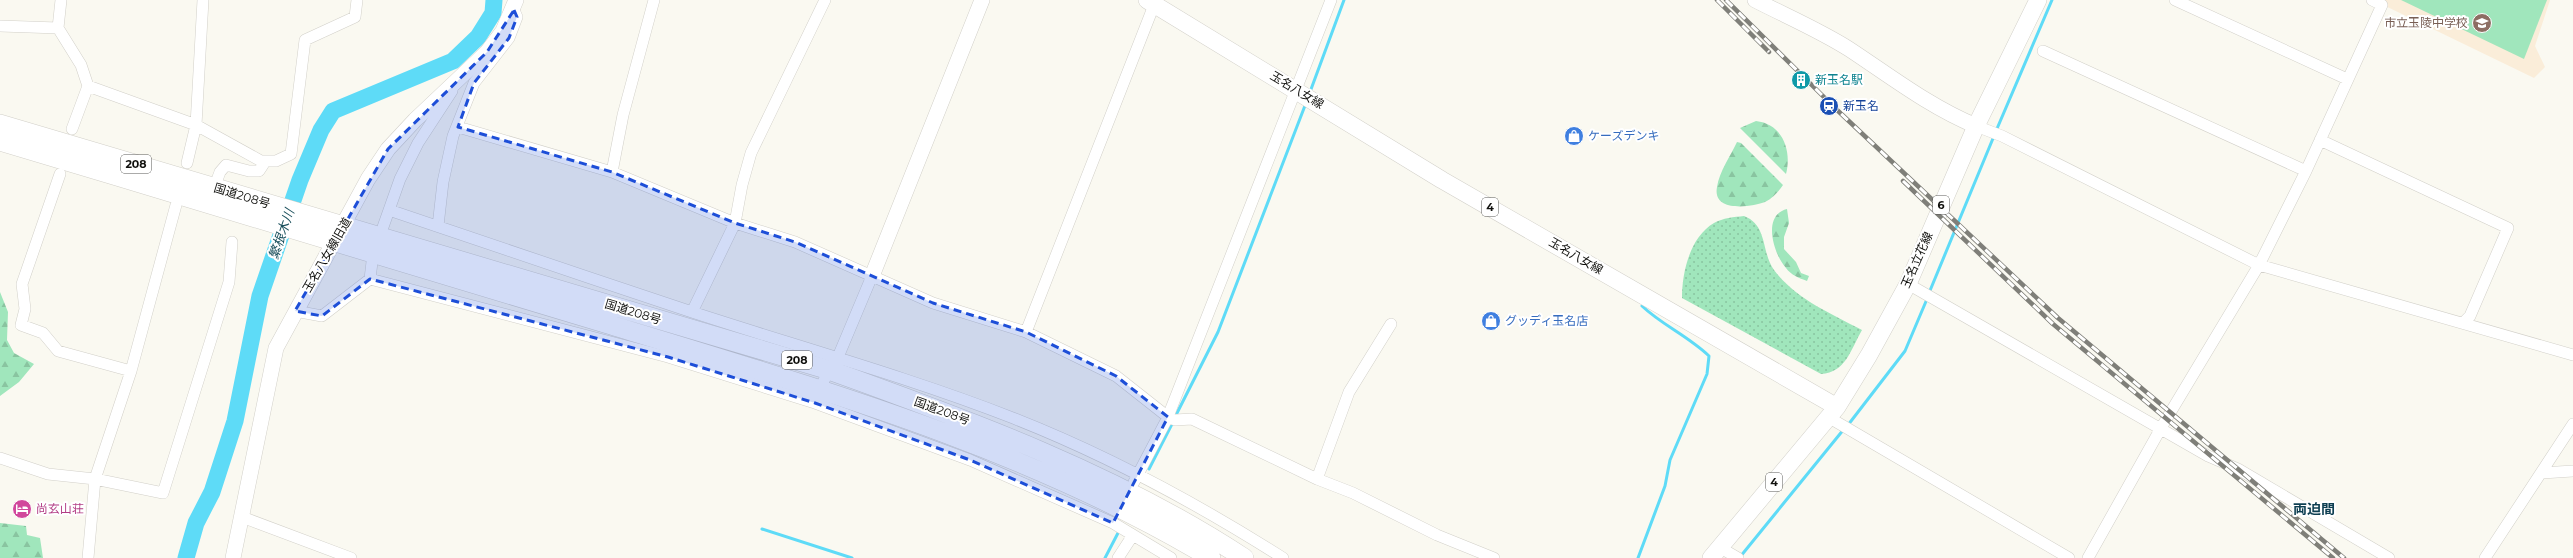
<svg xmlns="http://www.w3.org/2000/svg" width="2573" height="558" viewBox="0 0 2573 558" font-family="Montserrat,'Noto Sans JP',sans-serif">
<defs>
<pattern id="grass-dots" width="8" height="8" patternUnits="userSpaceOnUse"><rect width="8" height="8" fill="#a0e6bc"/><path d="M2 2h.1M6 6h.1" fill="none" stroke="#89c4a0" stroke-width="1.8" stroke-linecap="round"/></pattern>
<pattern id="forest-firs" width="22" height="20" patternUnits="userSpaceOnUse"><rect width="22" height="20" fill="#a0e6bc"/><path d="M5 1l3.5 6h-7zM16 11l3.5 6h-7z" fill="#89c4a0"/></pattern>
</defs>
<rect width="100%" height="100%" fill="#faf9f1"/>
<path fill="#faedd9" d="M2373,0H2550L2535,46L2545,67L2534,78Z"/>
<path fill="url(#grass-dots)" d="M1744,216C1768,225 1761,252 1774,270C1796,299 1830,313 1862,330C1850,351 1846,372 1821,374L1682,298C1682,272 1690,237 1714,223C1723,218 1734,217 1744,216Z"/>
<path fill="url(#forest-firs)" d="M1756,121C1783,124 1792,151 1786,174L1740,128Z
M1737,142L1741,143L1783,185C1779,191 1773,198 1765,202C1752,207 1712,213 1717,187C1719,172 1731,155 1737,142Z
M1787,209L1789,223L1784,237V249L1796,262L1801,273L1809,276L1807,281C1799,278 1791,275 1786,268C1773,253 1762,215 1787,209Z
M0,292L8,312L7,340L14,353L34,364L19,382L0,396Z
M0,523L26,526L27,535L40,538L43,558H0Z"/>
<path fill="#a0e6bc" d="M2401,0H2547L2524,59Z"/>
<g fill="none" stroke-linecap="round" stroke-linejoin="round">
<path stroke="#5edbf7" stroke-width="3" d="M1310,92L1344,0
M1996,131L2052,0
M1929,293L1994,136
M1175,417L1218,332L1306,103
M1848,425L1905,351L1927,299
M1149,469L1173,422
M762,529L852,558
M1740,557L1844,429
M1105,558L1118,533
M1638,558L1665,486L1670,460L1707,374L1709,356C1688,336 1662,325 1642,306"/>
<path stroke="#5edbf7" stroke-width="17" d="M186,558L196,523L212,492L235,421L260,296L300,180L321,130L333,111L453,61L478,37L493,13L494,0"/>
<g stroke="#d2d0c9" stroke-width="12">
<path id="street" d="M61,0L58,28L81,65L88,86L72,129
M2175,0L2347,79
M0,26L58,28
M2043,51L2306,171
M88,86L196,125L261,161H276L291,154L305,40L355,17L357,0
M1976,126L2002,136L2259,265L2573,355
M458,127L612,172L735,223L795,242L933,303L1026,332L1116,376L1168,417L1175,420L1192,419L1317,479L1349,392L1391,324
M2320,140L2508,228L2470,316L2463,323
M187,163L196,125L203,0
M612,172L623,115L654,0
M60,174L22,284L25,309L21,325L43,333L58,351L131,371
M214,188L220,172L226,165L249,171H259L263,165L261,161
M389,210C490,245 591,278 692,312C799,347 908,377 1013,418C1107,455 1198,504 1283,558
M438,226L443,182L453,136L474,83L509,38L517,17L514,10
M383,227L400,179L418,143L452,91
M370,279L668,357L815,403L970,460L1113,523L1171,558
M1908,284L2208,456L2238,469L2389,558
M295,311L322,316L370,279L372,262
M692,312L735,223L742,185L751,153L825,0
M1026,332L1156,0
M817,395L829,370L838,357L872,276
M1828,417L2069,558
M0,458L48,474L95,479L163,493L229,282L232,242
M2542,473L2573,471
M1317,479L1353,493L1437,535L1494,558
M1134,482L1167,419L1331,0
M242,517L351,558
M1719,547L1738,558
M88,558L95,479L131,371L176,205
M1118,558L1133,535
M2088,558L2161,428L2259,265L2306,171L2382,5L2372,0
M2485,558L2573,424"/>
</g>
<g stroke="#d2d0c9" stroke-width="16">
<path id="secondary" d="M1755,0C1786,16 1819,30 1849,49C1890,76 1930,107 1976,126
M872,276L982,0
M233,558L276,348L368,179L388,149L415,120L487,52L503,31L516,0"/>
</g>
<g stroke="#d2d0c9" stroke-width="18">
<path id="primary" d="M1147,0L1442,180L1837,407
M1711,558L1837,407L1869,355L1908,284L1976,126L2038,0"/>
</g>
<g stroke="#d2d0c9" stroke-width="20">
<path id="highway" d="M0,124L829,370C971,421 1116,474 1244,558
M0,141C204,202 408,264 611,325C816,388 1026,447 1211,558"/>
</g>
<use href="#street" stroke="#fff" stroke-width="11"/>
<use href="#secondary" stroke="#fff" stroke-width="15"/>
<use href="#primary" stroke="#fff" stroke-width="17"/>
<use href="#highway" stroke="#fff" stroke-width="19"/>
<g stroke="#7f7f79" stroke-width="4.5">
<path id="rail" d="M1717,0L1769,52
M1726,0L1836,109L2058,318L2344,558
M1903,181L2053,324L2333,558"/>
</g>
<use href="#rail" stroke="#fff" stroke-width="3" stroke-dasharray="9" stroke-linecap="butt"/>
</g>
<path fill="#1d4ed8" fill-opacity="0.2" stroke="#1d4ed8" stroke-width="3" stroke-dasharray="8 5" stroke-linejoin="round" d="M514,10L517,17L509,38L474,83L458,127L612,172L735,223L795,242L933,303L1026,332L1116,376L1168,417L1113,523L970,460L815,403L668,357L370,279L322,316L295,311L388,149L487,52Z"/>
<defs>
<g id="school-disc" transform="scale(1)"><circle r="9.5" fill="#8d6e63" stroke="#fff"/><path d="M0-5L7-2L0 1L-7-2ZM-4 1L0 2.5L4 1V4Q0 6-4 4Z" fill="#fff"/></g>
<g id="building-disc" transform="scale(1)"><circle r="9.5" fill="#0f9aa8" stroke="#fff"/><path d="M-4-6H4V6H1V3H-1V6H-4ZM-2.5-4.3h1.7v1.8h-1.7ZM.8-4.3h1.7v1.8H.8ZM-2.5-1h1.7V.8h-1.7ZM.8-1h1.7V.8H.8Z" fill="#fff"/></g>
<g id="station-disc" transform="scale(1)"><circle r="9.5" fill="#1a4fb4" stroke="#fff"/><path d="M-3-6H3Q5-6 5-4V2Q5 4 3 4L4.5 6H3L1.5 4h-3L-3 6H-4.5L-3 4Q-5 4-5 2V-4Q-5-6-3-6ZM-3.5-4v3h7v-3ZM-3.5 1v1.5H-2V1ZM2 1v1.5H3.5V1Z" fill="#fff"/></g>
<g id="shop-disc" transform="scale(1)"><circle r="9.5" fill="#3f7fe0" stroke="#fff"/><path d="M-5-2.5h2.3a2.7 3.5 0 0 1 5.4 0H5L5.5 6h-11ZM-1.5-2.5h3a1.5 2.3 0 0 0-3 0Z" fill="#fff"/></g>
<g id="hotel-disc" transform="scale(1)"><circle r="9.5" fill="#d1479c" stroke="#fff"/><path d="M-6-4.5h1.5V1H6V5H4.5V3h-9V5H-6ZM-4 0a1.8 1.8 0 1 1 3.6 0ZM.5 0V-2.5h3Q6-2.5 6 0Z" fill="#fff"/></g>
</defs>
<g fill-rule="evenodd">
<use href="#school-disc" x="2482" y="23"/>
<use href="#building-disc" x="1801" y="80"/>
<use href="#station-disc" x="1829" y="106"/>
<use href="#shop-disc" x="1574" y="136"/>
<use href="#shop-disc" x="1491" y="321"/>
<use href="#hotel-disc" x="22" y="509"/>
</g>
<g text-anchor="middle" stroke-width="4" stroke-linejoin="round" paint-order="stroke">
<g fill="#fff" stroke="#585856" stroke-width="1">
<rect x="121" y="155" width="30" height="18" rx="3"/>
<rect x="1933" y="196" width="16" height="18" rx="3"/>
<rect x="1482" y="198" width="16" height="18" rx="3"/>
<rect x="782" y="351" width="30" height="18" rx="3"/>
<rect x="1766" y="473" width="16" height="18" rx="3"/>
</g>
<g font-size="11" font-weight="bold" fill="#11110e">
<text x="136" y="168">208</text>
<text x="1941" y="209">6</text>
<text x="1490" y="211">4</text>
<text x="797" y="364">208</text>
<text x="1774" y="486">4</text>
</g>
<g font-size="12" fill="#785e54" stroke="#fff" text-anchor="end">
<text x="2468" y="27">市立玉陵中学校</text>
</g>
<g font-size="12" fill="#0d838f" stroke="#fff" text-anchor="start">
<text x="1815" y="84">新玉名駅</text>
</g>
<g font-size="12" fill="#11110e" stroke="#fff">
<text transform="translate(1297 90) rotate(31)" y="4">玉名八女線</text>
<text transform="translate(242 196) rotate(17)" y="4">国道208号</text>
<text transform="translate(327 255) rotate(-60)" y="4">玉名八女線旧道</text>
<text transform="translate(1576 256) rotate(30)" y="4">玉名八女線</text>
<text transform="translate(1917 260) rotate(-66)" y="4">玉名立花線</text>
<text transform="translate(633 312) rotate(17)" y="4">国道208号</text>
<text transform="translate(942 411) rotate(20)" y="4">国道208号</text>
</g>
<g font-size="12" fill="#164399" stroke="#fff" text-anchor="start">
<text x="1843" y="110">新玉名</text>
</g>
<g font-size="12" fill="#366cbe" stroke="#fff" text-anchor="start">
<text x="1588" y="140">ケーズデンキ</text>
<text x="1505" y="325">グッディ玉名店</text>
</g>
<g font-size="12" fill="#b23c85" stroke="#fff" text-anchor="start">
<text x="36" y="513">尚玄山荘</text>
</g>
<g font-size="13" font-style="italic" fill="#1b505c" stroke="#fff">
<text transform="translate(281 234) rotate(-71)" y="5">繁根木川</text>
</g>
<g font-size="14" font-weight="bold" fill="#0e3f52" stroke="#fff">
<text x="2314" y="514">両迫間</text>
</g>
</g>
</svg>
